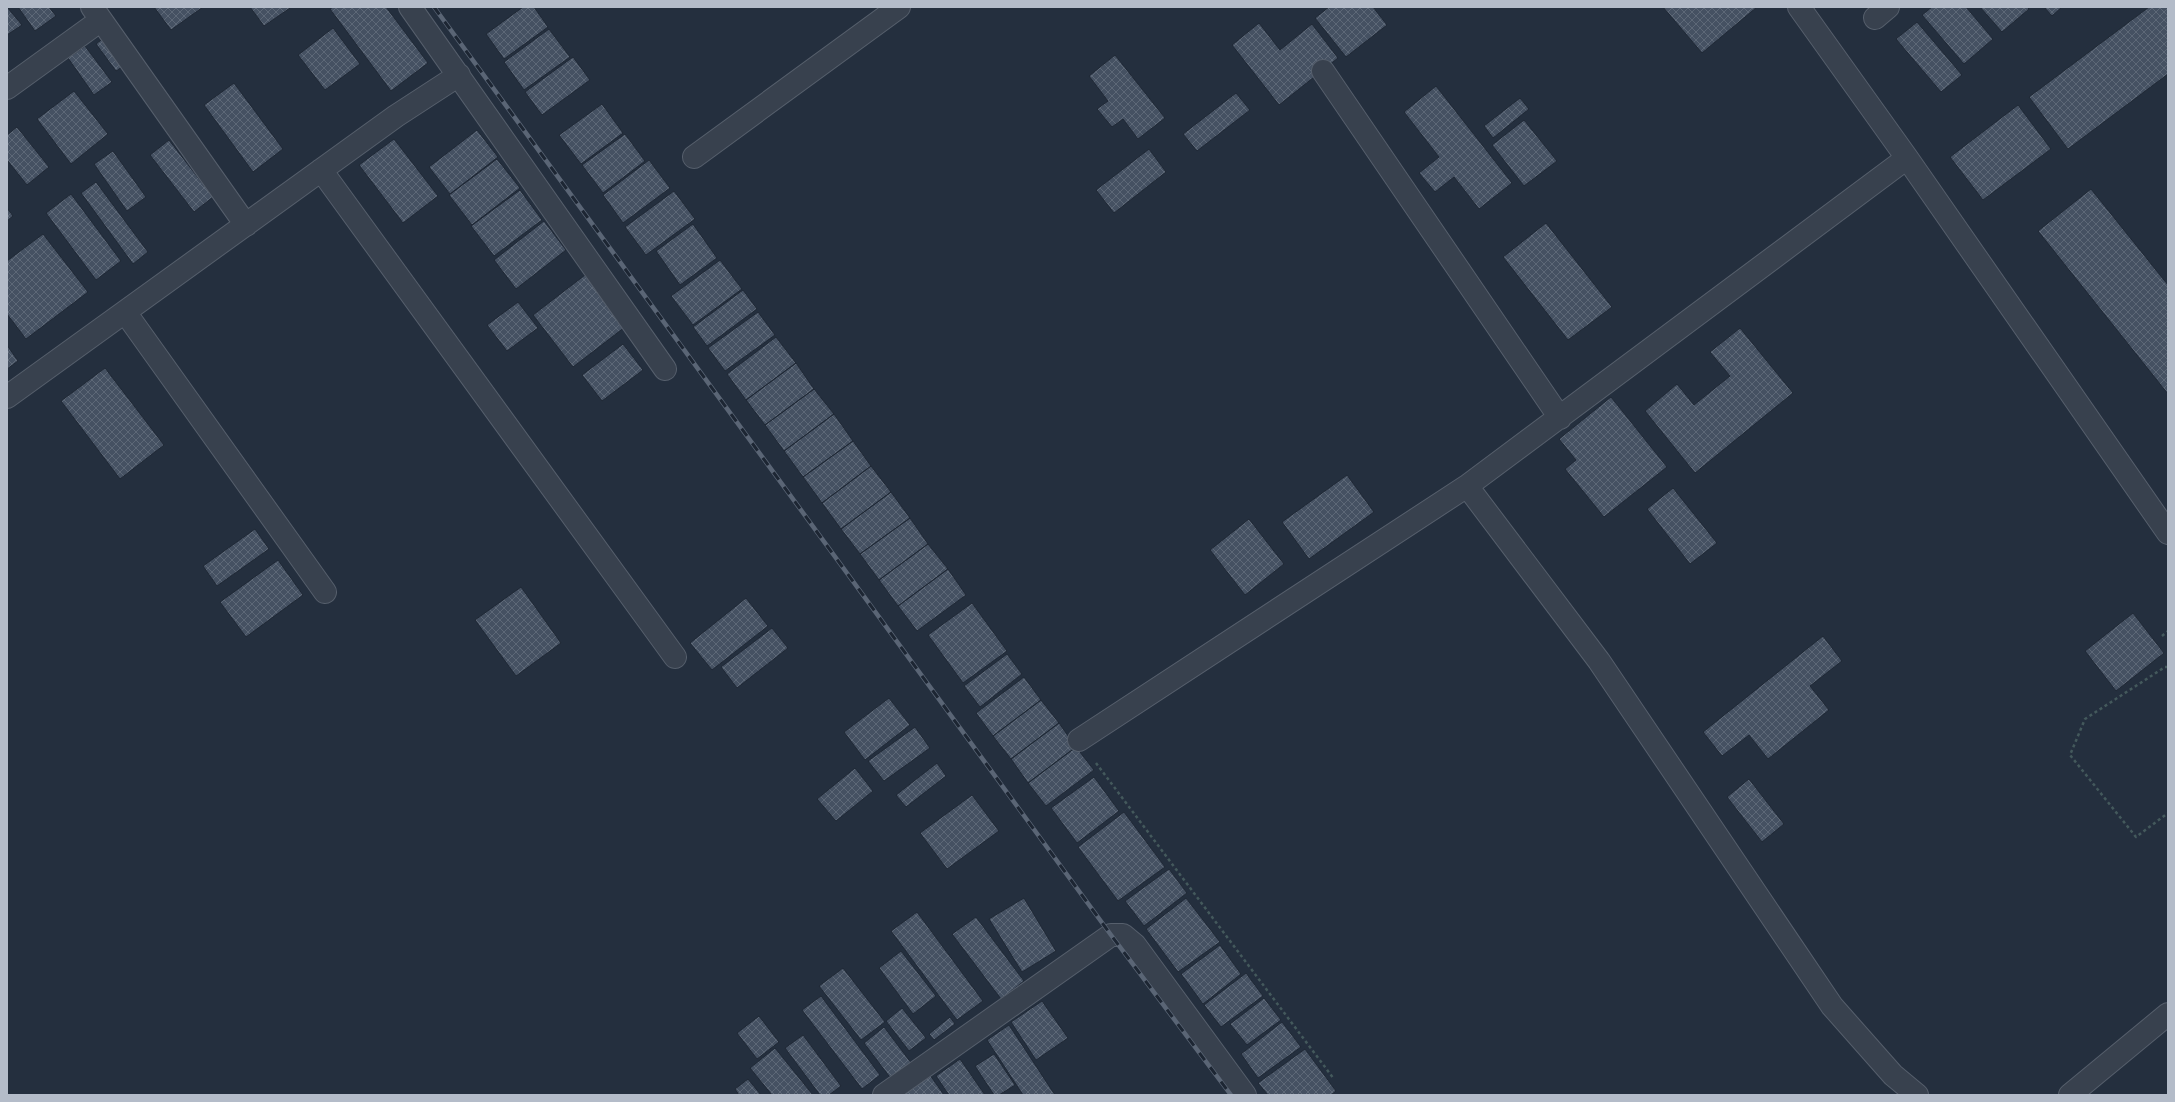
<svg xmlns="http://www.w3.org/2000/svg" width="2175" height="1102" viewBox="0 0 2175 1102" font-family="Quicksand,sans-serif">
<defs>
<pattern id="building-cross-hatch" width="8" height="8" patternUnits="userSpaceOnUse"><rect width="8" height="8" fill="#455162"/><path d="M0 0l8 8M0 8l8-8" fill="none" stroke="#5d6877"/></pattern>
</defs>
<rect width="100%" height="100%" fill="#242f3e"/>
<path fill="url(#building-cross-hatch)" stroke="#1f2835" d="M7,7L22,25L7,35Z
M18,7H49L56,16L35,31Z
M154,7H203L171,30Z
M250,7H289L290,8L264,26Z
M333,7H386L428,63L391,91L330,9Z
M523,7H534L548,27L504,59L486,34Z
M1329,7H1373L1387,25L1346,57L1315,18Z
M1663,7H1757L1702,53Z
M1932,7H1966L1993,39L1964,64L1922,15Z
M1980,7H2027L2029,9L2002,32Z
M2044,7H2062L2052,16Z
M2149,7H2168V74L2068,149L2029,97Z
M1917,22L1962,75L1941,92L1896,39Z
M1259,23L1280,50L1312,24L1338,58L1279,105L1232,45Z
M333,28L360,64L325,90L298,55Z
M549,29L570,57L524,90L504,62Z
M105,37L125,65L116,71L96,44Z
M85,46L112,82L94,95L68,58Z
M1115,55L1165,118L1138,139L1123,119L1112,127L1097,109L1108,101L1089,76Z
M573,57L590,80L542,115L525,92Z
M234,83L283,149L253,172L204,105Z
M1436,86L1512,183L1479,209L1454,177L1435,192L1419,173L1439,157L1404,112Z
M74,91L108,134L71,164L37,119Z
M1236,93L1250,110L1197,151L1183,134Z
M1520,98L1529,109L1493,138L1484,126Z
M602,104L623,133L581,164L559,135Z
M2018,105L2051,149L1983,200L1950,157Z
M1524,120L1557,161L1524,186L1492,145Z
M17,127L49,167L27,185L7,160V135Z
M477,130L498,157L450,194L429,167Z
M625,134L645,161L603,193L582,165Z
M394,139L438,196L403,223L359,165Z
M169,140L213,197L194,212L150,155Z
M1149,149L1166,172L1114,213L1096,190Z
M113,151L146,197L127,211L94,164Z
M497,159L520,188L472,225L449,195Z
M649,160L670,188L623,223L603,195Z
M96,182L148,252L133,264L81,193Z
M2091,189L2168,285V394L2038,231Z
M520,190L542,220L494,256L471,226Z
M674,191L695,219L646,255L625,227Z
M71,194L121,261L96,280L46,213Z
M7,208L13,216L7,221Z
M544,221L566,250L516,289L494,260Z
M1546,223L1612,307L1568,340L1503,257Z
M693,224L717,258L680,285L656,251Z
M43,234L88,292L26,339L7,314V261Z
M720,260L742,289L693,325L671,296Z
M585,275L625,327L573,367L533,315Z
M743,290L757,309L707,346L693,327Z
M518,302L538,328L507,351L487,325Z
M758,312L775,335L725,371L708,348Z
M1740,328L1793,393L1695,473L1645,411L1677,384L1694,405L1730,376L1710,352Z
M776,337L796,363L746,400L727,374Z
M623,344L643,370L602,401L582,375Z
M7,345L18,361L7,369Z
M796,363L814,389L765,425L746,400Z
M105,368L164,445L120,479L61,401Z
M814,389L834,414L784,451L765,425Z
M1611,397L1667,467L1604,517L1565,469L1576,460L1559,439Z
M834,414L853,441L803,477L784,451Z
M853,441L871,466L822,503L803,477Z
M871,466L891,492L841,529L822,503Z
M1347,475L1374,512L1309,559L1282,522Z
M1673,488L1717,543L1690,564L1647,509Z
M891,492L910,518L860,554L841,529Z
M910,518L928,544L879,580L860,554Z
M1249,519L1284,564L1245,595L1210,550Z
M255,529L269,549L217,586L203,566Z
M928,544L948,569L898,606L879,580Z
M278,560L303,595L246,637L220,602Z
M948,569L966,595L917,631L898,606Z
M521,587L561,643L516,676L475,620Z
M746,598L768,626L712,670L690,643Z
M972,603L1007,651L963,683L928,635Z
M2133,613L2164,653L2116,691L2085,651Z
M772,628L788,648L737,688L721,667Z
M1823,636L1842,661L1810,686L1829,710L1768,759L1749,735L1722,756L1703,732Z
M1007,654L1022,674L980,707L964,686Z
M1024,677L1041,700L993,736L976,713Z
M889,698L910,725L865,760L844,732Z
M1041,700L1059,723L1011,759L993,736Z
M1059,723L1076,747L1028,783L1011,759Z
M915,727L930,748L884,781L868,761Z
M1076,747L1094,770L1046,806L1028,783Z
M937,763L946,776L906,807L896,795Z
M855,768L873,791L836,821L817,799Z
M1094,777L1119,811L1077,843L1051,808Z
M1749,779L1784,824L1762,842L1727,797Z
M972,795L999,831L947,869L920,833Z
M1124,812L1165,867L1118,901L1078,847Z
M1169,869L1187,893L1144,926L1125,901Z
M1024,898L1056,951L1022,972L989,919Z
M1186,898L1220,942L1178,972L1146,929Z
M917,912L983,1001L957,1020L891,931Z
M976,917L1024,981L1001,999L952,934Z
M1220,945L1241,974L1203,1004L1181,974Z
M901,951L936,996L913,1014L879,968Z
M843,968L885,1022L861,1040L819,986Z
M1246,973L1263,996L1221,1027L1204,1005Z
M821,996L880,1075L862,1089L802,1010Z
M1264,998L1281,1020L1247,1045L1230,1024Z
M1042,1001L1068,1038L1036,1060L1011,1022Z
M902,1008L926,1038L909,1051L886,1021Z
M759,1016L779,1042L757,1059L737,1033Z
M950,1017L955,1024L934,1040L929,1034Z
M1282,1022L1301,1047L1258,1078L1241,1054Z
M1009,1025L1055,1095H1023L987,1040Z
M884,1027L912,1064L892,1080L864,1043Z
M803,1035L841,1086L829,1095H820L785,1048Z
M775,1048L813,1095H772L750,1068Z
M1305,1049L1336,1091L1331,1095H1268L1258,1083Z
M994,1054L1015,1085L999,1095H994L975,1066Z
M960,1059L985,1095H949L936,1076Z
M930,1075L944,1095H903Z
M748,1079L761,1095H739L735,1089Z"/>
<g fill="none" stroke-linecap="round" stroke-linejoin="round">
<g stroke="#565f6c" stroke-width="24">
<path id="minor" d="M92,7L246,225
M410,7L665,369
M1799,7L1907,158L2168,533
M1875,18L1888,7
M1323,71L1560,418
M7,88L101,20
M694,157L899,7
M1907,158L1467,486L1599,661L1832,1006L1893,1075L1917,1095
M321,170L675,657
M125,312L325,592
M7,397L396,116L459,75
M1079,740L1467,486
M884,1095L1111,935H1123L1135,945L1245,1095
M2070,1095L2168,1014"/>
</g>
<path stroke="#44595c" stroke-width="2.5" stroke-dasharray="3 3" stroke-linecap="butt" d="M2162,636L2168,631
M2168,667H2165L2085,719L2070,755L2136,837L2168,813
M1096,763L1334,1079"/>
<use href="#minor" stroke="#38414e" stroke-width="22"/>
<g stroke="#5a6575" stroke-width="4.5">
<path id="rail" d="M434,7L1111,935L1231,1095"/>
</g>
<use href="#rail" stroke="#1d2633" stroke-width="3" stroke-dasharray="9" stroke-linecap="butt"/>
</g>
<rect width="2175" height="1102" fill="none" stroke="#b4bcc9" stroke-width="16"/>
</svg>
